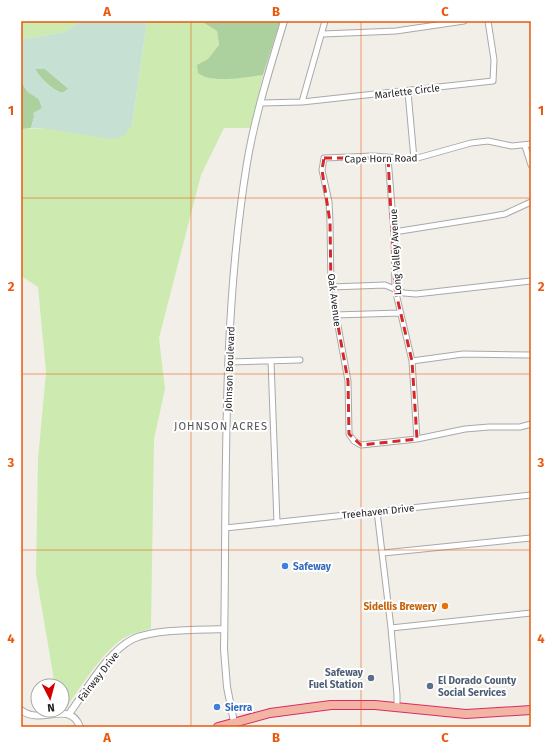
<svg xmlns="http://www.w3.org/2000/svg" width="552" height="748" viewBox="0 0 552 748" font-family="'Fira Sans',sans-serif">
<rect width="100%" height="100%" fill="#f2efe9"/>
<path fill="#cdebb0" d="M21,21H80L65,32L21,40Z
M147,21H205L204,23L217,31L219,46L208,59L214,79L263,75L250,128H224L201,175L159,338L165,389L154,439L151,629C142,631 133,633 124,638C105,649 81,686 68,705L62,709V686H55L36,574L38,459L46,372L38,287L21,276V129L132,125Z"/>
<path fill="#add19e" d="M205,21H280L263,75C246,77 211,84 198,73L197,65L208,59L219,45L217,31L204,23Z
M35,69H45L69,89L62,93C51,89 41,79 35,69Z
M21,82L28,92L39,99L42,108L34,117L31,128L21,129Z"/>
<path fill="#c6e0d4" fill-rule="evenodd" d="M80,21H147L132,125L124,136L111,139L42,128H31L34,117L33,113L42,108L39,99L28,92L21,82V40L65,32ZM35,69H45L65,85L68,89L62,93C51,89 41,80 35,69Z"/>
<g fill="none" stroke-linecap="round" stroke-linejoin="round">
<g stroke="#a9a9a9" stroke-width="7">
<path id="minor" d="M323,34L396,31L464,21
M408,92L414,159
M302,102L325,21
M261,103L302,102L493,81L494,60L488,21
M531,144L512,146L488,141L471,143L414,159L373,156L324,158L322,170L329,202L330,222L331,287L348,381L349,434L354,441L361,445L417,439L465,429L489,427H520L531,424
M525,146L531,165
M388,158L394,232L395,289L412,361L417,439
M394,232L488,217L505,214L531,202
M331,287L385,285L404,293L416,294L531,281
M335,315L400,313
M271,361L277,523
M412,361L463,354L531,355
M229,362L300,360
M377,511L391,628L397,695V707
M225,528L531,495
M383,553L531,538
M391,628L531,613"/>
</g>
<g stroke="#a9a9a9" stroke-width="8">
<path id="tertiary" d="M21,710C40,726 70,699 80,727
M69,714C86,691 107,652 133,639C154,629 200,630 224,629
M234,722L227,687L224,649C227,487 221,323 247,163C255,115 270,68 284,21"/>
</g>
<g stroke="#dc2a67" stroke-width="10">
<path id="trunk" d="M218,727L270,713L331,705H375L466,714L531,710"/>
</g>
<use href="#minor" stroke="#fff" stroke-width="5"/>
<use href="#tertiary" stroke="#fff" stroke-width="6"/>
<use href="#trunk" stroke="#f2b4a3" stroke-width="8"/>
</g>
<path fill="none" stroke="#d62828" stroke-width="3" stroke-dasharray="8 5" stroke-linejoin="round" d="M324,158H388L395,289L412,361L417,439L361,445L349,434L348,381L331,287L330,222L322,170Z"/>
<path fill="none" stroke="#e8590c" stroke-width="1" stroke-opacity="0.55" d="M191,21V727M361,21V727M21,198H531M21,374H531M21,550H531"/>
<g fill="#3f7fe0" stroke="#fff" stroke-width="1.5">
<circle cx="285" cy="566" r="4"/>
<circle cx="217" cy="707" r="4"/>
</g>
<circle fill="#e8710a" stroke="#fff" stroke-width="1.5" cx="445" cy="606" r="4"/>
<g fill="#5c6f8a" stroke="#fff" stroke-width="1.5">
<circle cx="371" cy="678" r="4"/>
<circle cx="430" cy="686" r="4"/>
</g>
<g text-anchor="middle" stroke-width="4" stroke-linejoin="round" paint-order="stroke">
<g font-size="10" fill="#222" stroke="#fff">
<text transform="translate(407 91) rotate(-7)" y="4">Marlette Circle</text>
<text transform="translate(381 158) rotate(-1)" y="4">Cape Horn Road</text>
<text transform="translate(395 252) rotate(-93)" y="4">Long Valley Avenue</text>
<text transform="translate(335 300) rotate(83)" y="4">Oak Avenue</text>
<text transform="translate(229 369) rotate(-88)" y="4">Johnson Boulevard</text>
<text transform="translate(378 511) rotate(-6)" y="4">Treehaven Drive</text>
<text transform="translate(98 676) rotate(-52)" y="4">Fairway Drive</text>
</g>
<g font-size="10" font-weight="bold" fill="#366cbe" stroke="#fff" text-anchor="start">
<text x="293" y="570">Safeway</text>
<text x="225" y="711">Sierra</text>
</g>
<g font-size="10" font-weight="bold" fill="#c56008" stroke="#fff" text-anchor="end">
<text x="437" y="610">Sidellis Brewery</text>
</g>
<g font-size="10" font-weight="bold" fill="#4e5e75" stroke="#fff" text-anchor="end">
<text x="363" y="676">Safeway<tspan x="363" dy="12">Fuel Station</tspan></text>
<text x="438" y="684" text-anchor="start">El Dorado County<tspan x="438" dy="12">Social Services</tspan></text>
</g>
<g font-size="11" letter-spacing="1" fill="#555" stroke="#fff">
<text x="221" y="430">JOHNSON ACRES</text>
</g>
</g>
<rect width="552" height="748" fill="none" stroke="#ffffff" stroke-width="44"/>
<g transform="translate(50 698) rotate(174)"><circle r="19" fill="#ffffff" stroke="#a7a7a7"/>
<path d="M0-3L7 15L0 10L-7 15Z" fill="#d40000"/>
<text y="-6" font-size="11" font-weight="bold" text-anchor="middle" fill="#222222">N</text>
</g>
<rect x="22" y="22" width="508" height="704" fill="none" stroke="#e8590c" stroke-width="1.5"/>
<g font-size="13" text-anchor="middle" font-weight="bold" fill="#e8590c">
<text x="107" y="16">A</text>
<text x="276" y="16">B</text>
<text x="445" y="16">C</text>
<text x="11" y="115">1</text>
<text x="541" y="115">1</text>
<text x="11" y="291">2</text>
<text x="541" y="291">2</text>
<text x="11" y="467">3</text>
<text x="541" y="467">3</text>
<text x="11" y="643">4</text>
<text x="541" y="643">4</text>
<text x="107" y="742">A</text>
<text x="276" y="742">B</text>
<text x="445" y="742">C</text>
</g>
</svg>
